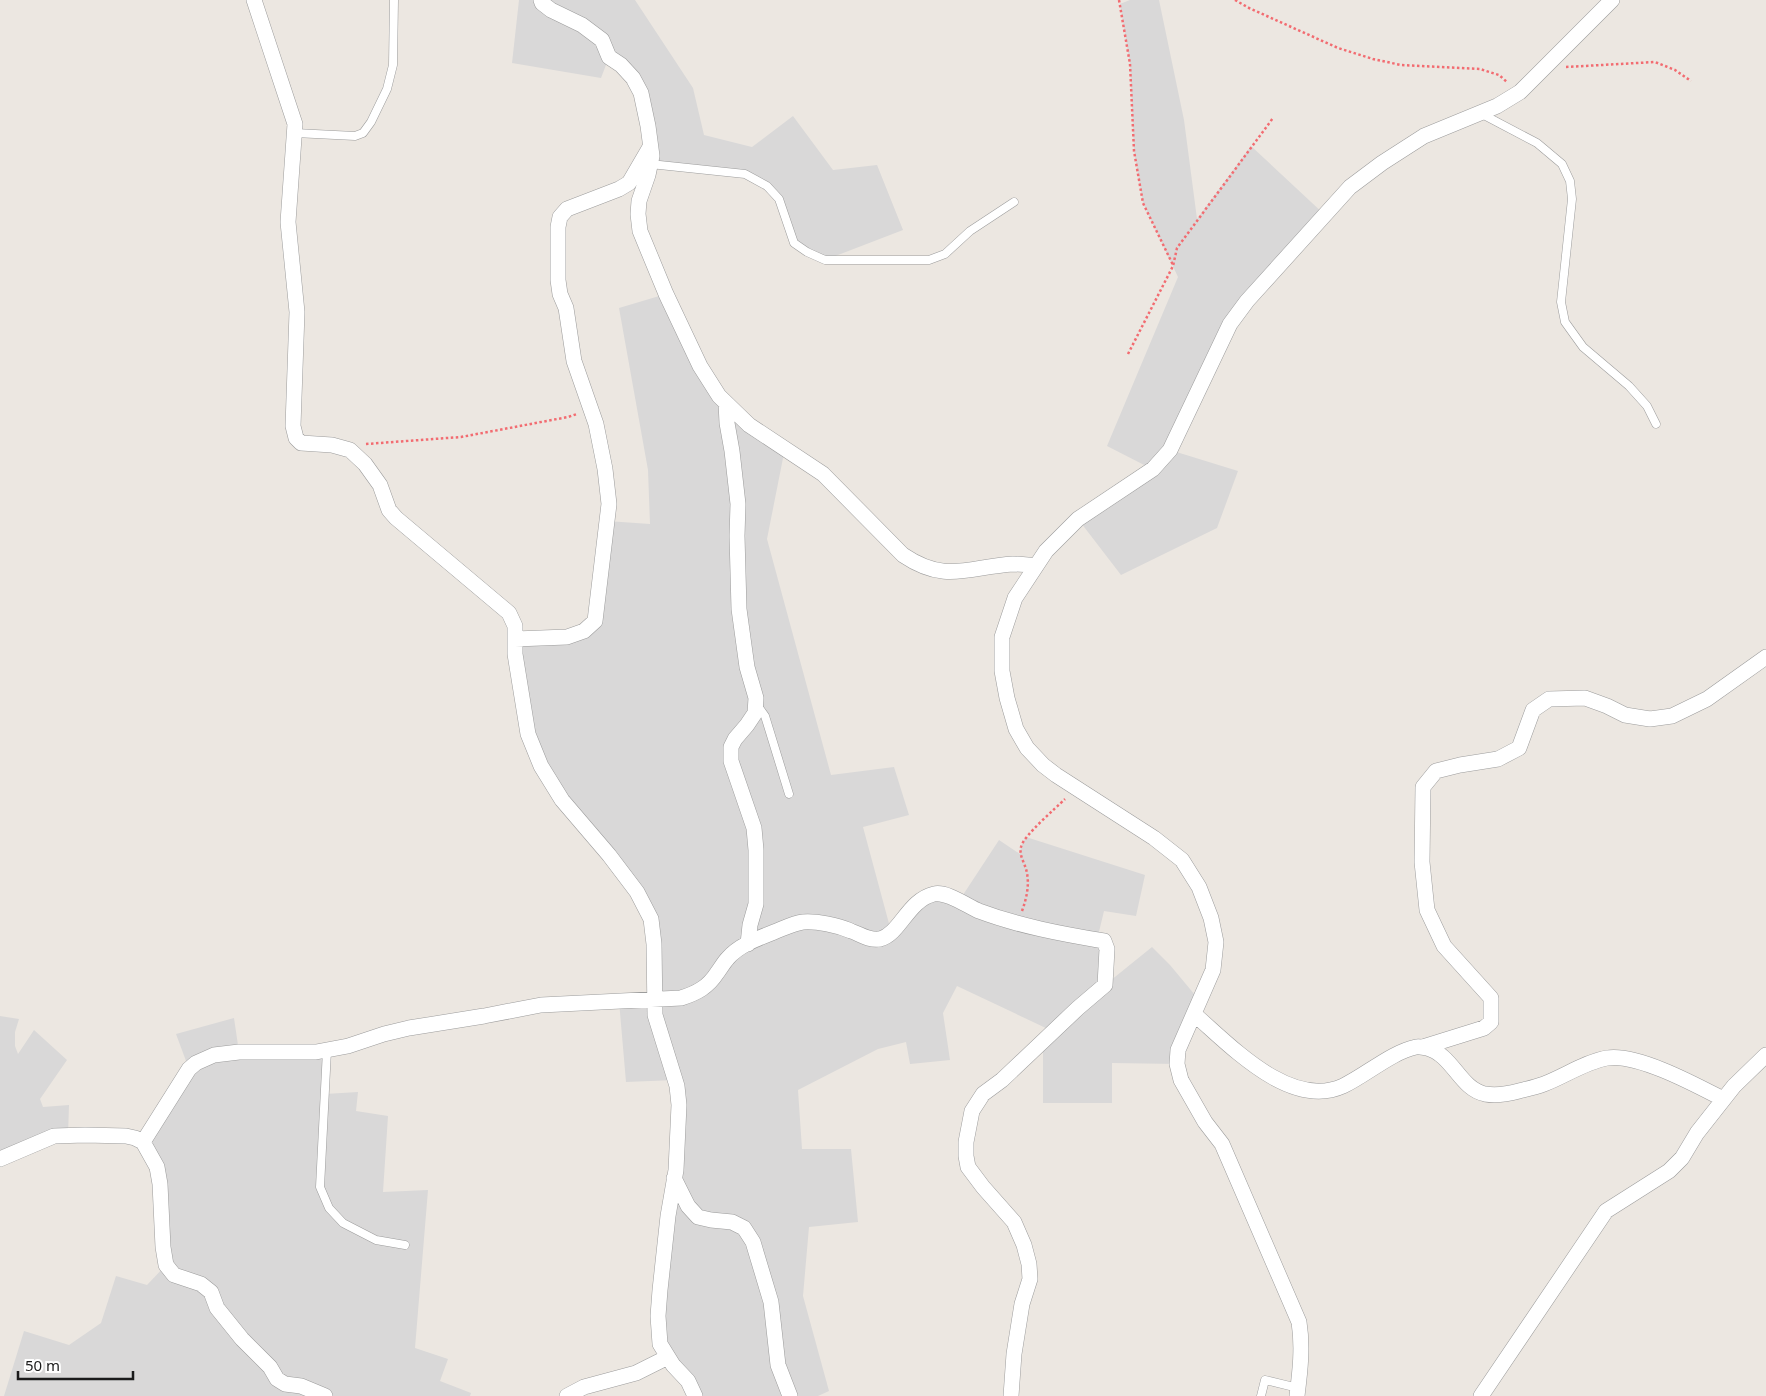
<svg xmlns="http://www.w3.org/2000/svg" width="1766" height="1396" viewBox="0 0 1766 1396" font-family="'Noto Sans',sans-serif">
<rect width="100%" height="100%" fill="#ece7e1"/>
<path fill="#d9d8d8" d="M519,0H635L693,88L704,135L752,147L793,116L833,170L877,165L903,230L825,260L794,243L779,199L745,174L650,164L641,93L609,57L601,78L512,63Z
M1130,0H1159L1184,120L1197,219L1251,146L1325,215L1247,301L1170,450L1238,471L1217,528L1121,575L1078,519L1152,469L1107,446L1178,277L1143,203L1134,151L1130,64L1120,4Z
M666,294L719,396L785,448L767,539L831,775L894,767L909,815L863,827L891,931L926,896L959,901L999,840L1020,854L1021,846L1026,837L1145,875L1136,916L1104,911L1097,940L1104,941L1105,985L1152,947L1170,965L1200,1001L1177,1064L1112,1063V1103H1043V1042L1050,1030L957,986L943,1013L950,1060L910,1064L906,1042L878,1049L798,1090L802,1149H851L858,1222L809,1227L803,1296L829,1391L818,1396H695L660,1344L675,1080L626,1082L619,1001L655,999L651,919L541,766L515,639L567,637L595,621L607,521L650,524L648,470L619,308Z
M0,1016L19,1019L15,1032V1046L18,1054L34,1030L67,1060L40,1099L43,1107L69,1105L68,1136L0,1159Z
M234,1018L239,1052L327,1050L325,1094L358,1092L356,1111L388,1116L383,1192L428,1190L415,1348L448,1359L440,1381L471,1393L470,1396H4L24,1331L69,1345L101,1323L116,1276L147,1285L166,1265L160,1184L143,1142L189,1069L176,1034Z"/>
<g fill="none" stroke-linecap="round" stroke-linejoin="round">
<g stroke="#9c9c9c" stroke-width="9">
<path id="lane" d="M1480,113L1537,143L1562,164L1570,181L1572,199L1561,302L1565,322L1583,347L1629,386L1647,406L1656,424
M295,133L355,136L363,133L371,122L387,89L393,65L394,0
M650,164L745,174L767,186L779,199L794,243L807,252L825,260H929L945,254L970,231L1014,202
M757,705L765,716L789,794
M327,1050L320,1187L329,1208L343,1223L376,1240L405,1245
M1261,1396L1265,1380L1298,1388"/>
</g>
<g stroke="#9c9c9c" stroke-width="16">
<path id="street" d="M254,0L295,124L288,222L297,312L293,426L296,438L301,443L332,445L350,450L365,464L380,485L389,510L396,518L509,613L515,626V654L528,734L541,766L562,800L609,855L637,892L651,919L654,944L655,1015L677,1086L679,1105L676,1170L668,1216L660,1290L658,1316L660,1344L673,1365L688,1381L695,1396
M541,0L542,3L551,10L582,25L602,40L609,57L621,65L633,78L641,93L648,126L652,156L648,175L639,201L638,214L640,231L666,294L700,366L719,396L749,425L823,474L903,555C946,584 968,567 1013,564C1020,564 1029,565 1036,566
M726,403L727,423L732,451L738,504L737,536L739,609L747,667L756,698L755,713L747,725L735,739L731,747V761L754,828L756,850V904L750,925L748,944
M515,639L567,637L584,631L595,621L609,504L605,469L596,424L574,361L566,308L560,294L558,280V227L560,217L567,209L619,189L629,183L650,147
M1194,1014C1230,1045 1290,1110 1343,1086C1366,1075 1392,1052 1416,1047C1420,1046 1424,1048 1427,1048C1453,1055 1460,1089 1485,1094C1497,1096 1508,1094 1519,1091C1527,1089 1536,1087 1544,1084C1565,1076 1585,1062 1607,1058C1637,1053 1696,1085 1723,1099
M1423,1047L1484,1028L1491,1022V998L1444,946L1427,910L1422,862L1423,787L1436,771L1460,765L1498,759L1519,748L1533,710L1549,699L1585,698L1607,706L1625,715L1650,719L1672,716L1707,699L1766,657
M143,1142L189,1069L196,1063L214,1055L239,1052H316L348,1046L384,1034L409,1028L484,1016L541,1005L681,998C697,993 708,987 717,973C721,968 724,962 728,958C739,945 759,938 774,932C782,929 794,923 803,922C817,921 837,925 851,931C860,934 869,941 880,939C900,934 908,900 934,894C947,891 967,906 979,911C1019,926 1062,934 1104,941L1107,949L1105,985L1078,1008L1002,1080L983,1094L972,1111L966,1142V1156L968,1167L983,1187L1014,1222L1024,1245L1029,1264L1030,1279L1022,1304L1014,1354L1011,1396
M0,1159L54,1136L85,1135L126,1136L135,1138L143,1142L157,1167L160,1184L163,1247L166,1265L174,1275L201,1284L211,1292L217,1308L242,1339L270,1367L277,1379L285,1384L301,1386L325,1396
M674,1178L688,1206L698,1217L711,1220L732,1222L744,1228L753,1242L771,1302L778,1365L790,1396
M567,1396L584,1387L636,1373L668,1357
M1297,1396C1300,1372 1303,1347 1299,1322L1222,1144L1205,1122L1181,1080L1177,1064L1178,1050L1213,970L1216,942L1211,918L1199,887L1182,860L1154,838L1056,775L1043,765L1027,748L1016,729L1007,698L1002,671V637L1015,598L1046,551L1078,519L1153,469L1170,450L1230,324L1247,301L1350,187L1382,163L1424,136L1497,106L1520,92L1612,0
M1481,1396L1606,1211L1669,1171L1682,1158L1697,1133L1734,1086L1766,1055"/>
</g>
<path stroke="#f26c71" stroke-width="2.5" stroke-dasharray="2.5 2.5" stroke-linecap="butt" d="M1119,0L1130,64L1134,151L1143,203L1173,265
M1235,0L1249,8L1338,48L1373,59L1401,65L1480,69L1499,75L1507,82
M1566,67L1655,62L1675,70L1691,81
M1128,354L1173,266L1177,248L1273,118
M366,444L461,437L568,417L577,414
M1022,911C1027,897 1030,883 1026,869C1024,862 1019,855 1021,847C1023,836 1056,808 1065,799"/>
<use href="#lane" stroke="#fff" stroke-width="8"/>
<use href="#street" stroke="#fff" stroke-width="15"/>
</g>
<path d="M18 1371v8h115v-8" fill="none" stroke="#1b1b1b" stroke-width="2.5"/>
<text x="25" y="1371" font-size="15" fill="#1b1b1b" stroke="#ffffff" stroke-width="4" paint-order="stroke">50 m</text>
</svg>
